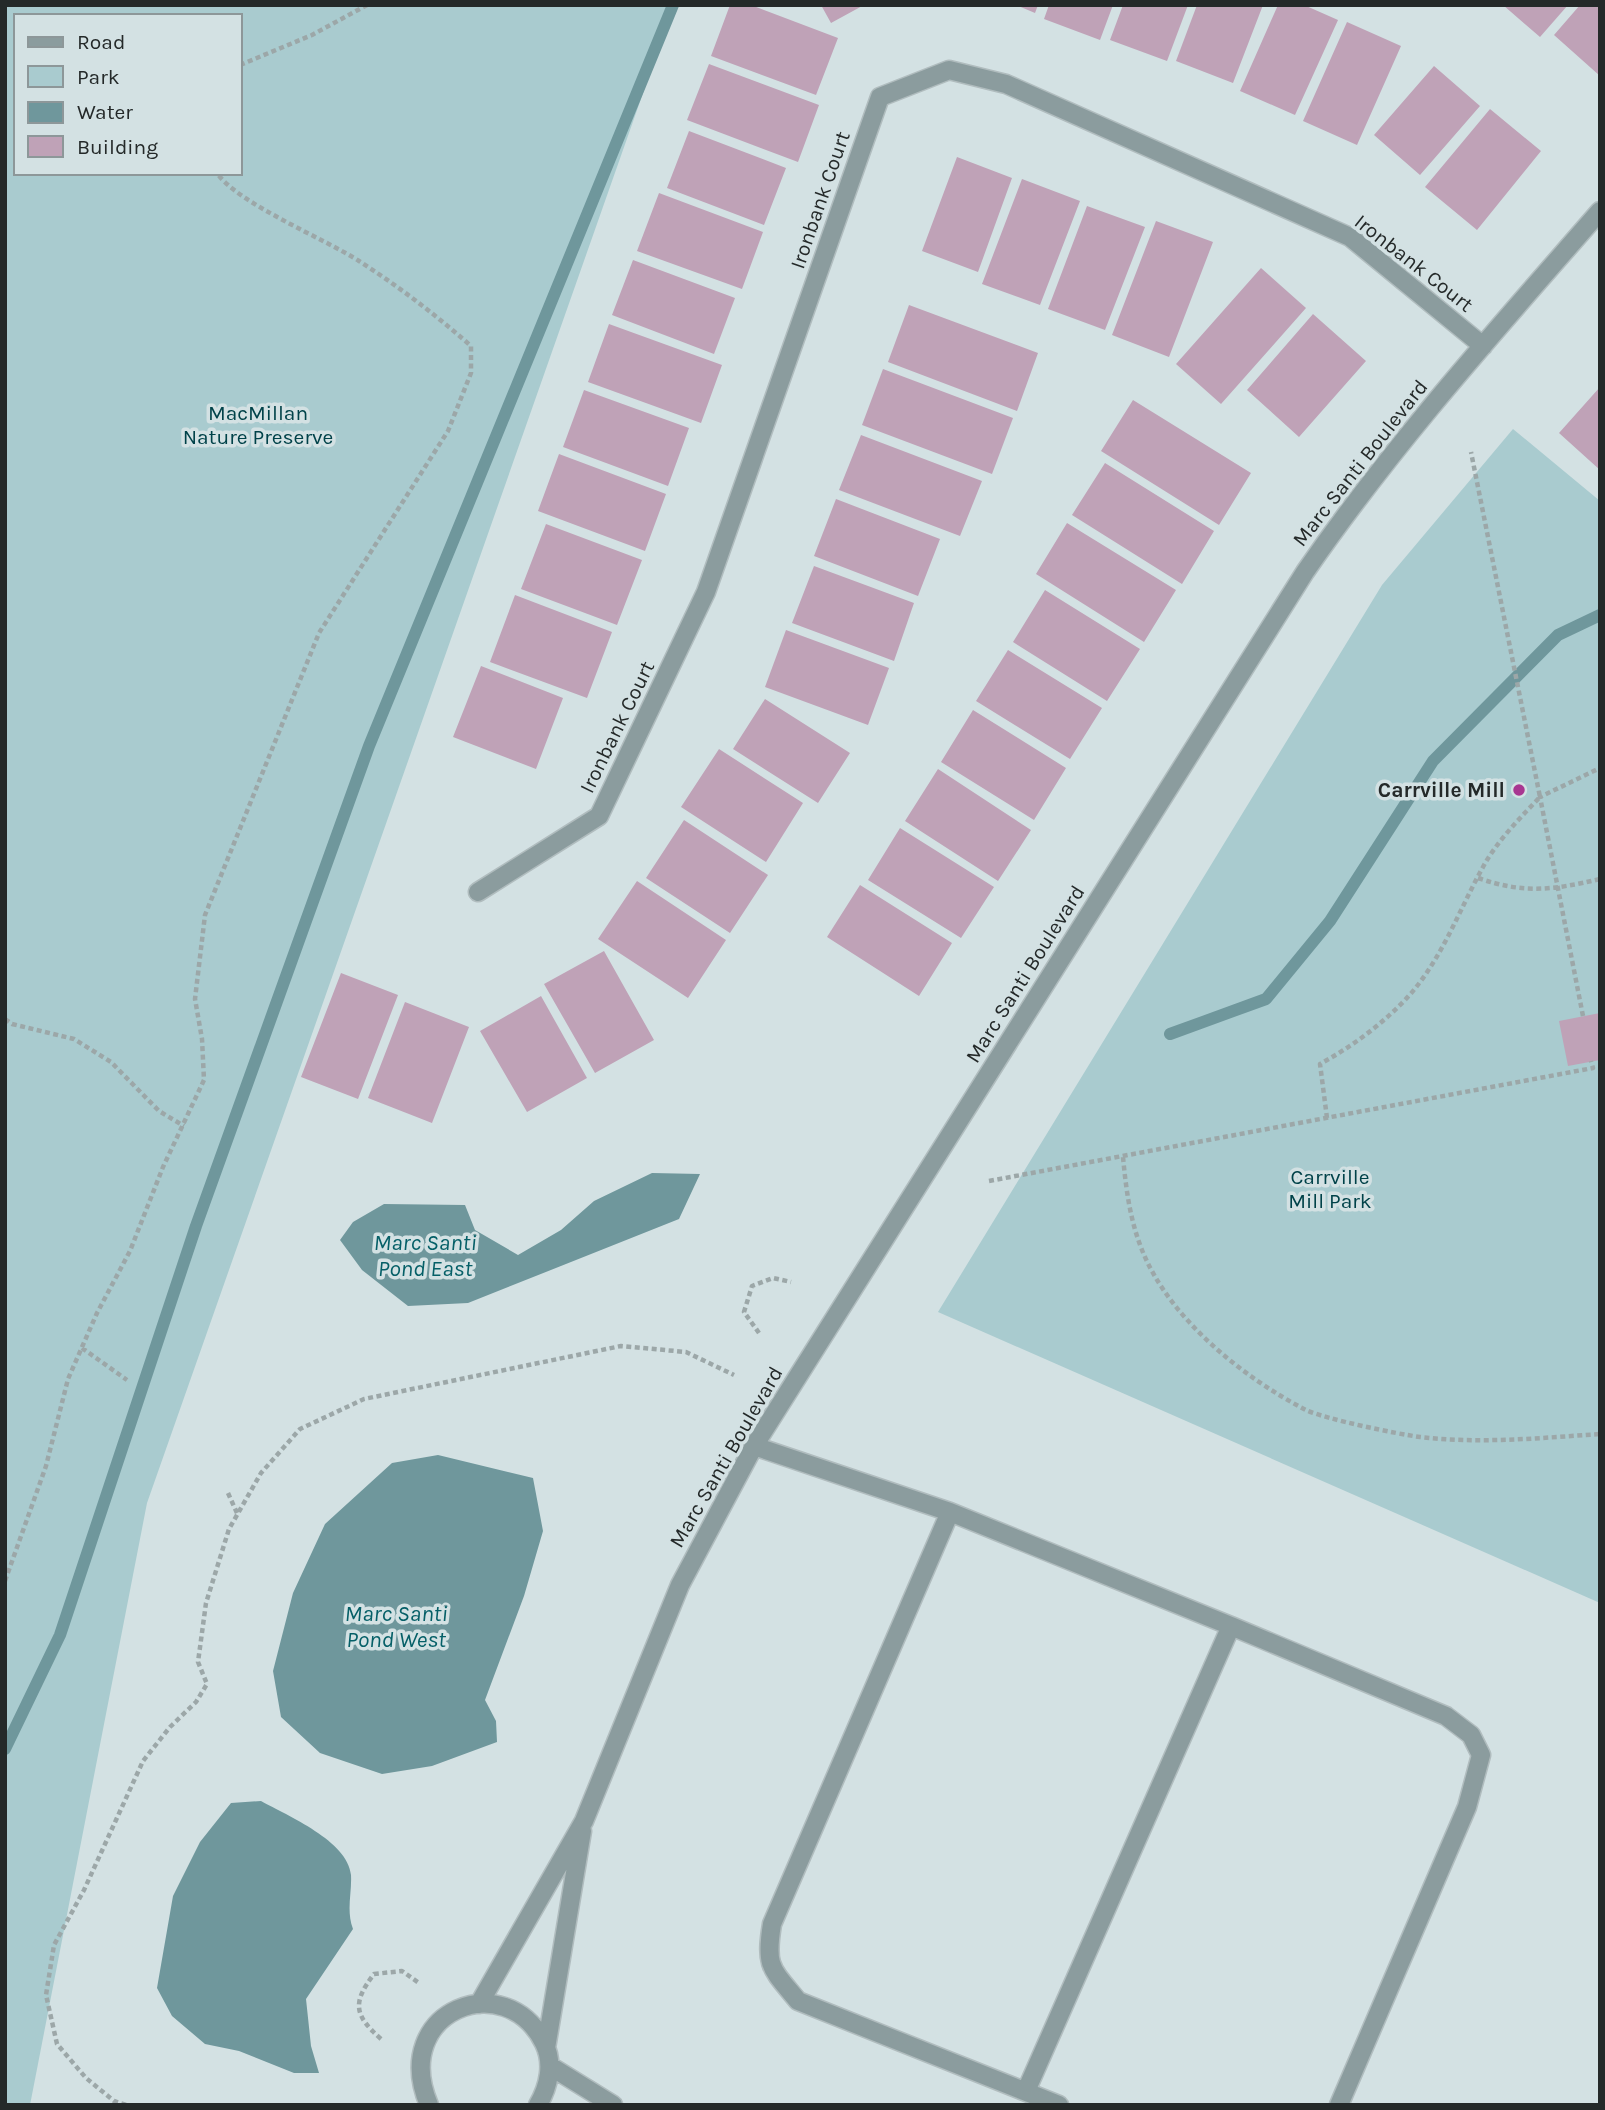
<svg xmlns="http://www.w3.org/2000/svg" width="1605" height="2110" viewBox="0 0 1605 2110" font-family="Karla,sans-serif">
<rect width="100%" height="100%" fill="#d3e1e3"/>
<path fill="#a9cbcf" fill-rule="evenodd" d="M5,5H674L147,1503L30,2105H5ZM16,16H240V173H16Z
M1513,429L1600,501V1603L938,1312L1382,585Z"/>
<path fill="#6f979c" d="M652,1173L700,1174L679,1219L468,1303L408,1306L362,1270L340,1240L353,1222L384,1204L465,1205L475,1230L518,1255L561,1230L594,1201Z
M438,1455L533,1478L543,1531L524,1596L485,1700L496,1721L497,1742L432,1766L382,1774L320,1753L281,1717L273,1671L293,1593L325,1524L392,1463Z
M261,1801C288,1816 348,1841 351,1875C352,1894 346,1910 353,1929L306,1999L311,2046L319,2073H294L239,2051L205,2044L172,2016L157,1988L173,1896L200,1842L231,1803Z"/>
<g fill="none" stroke-linecap="round" stroke-linejoin="round">
<path stroke="#6f979c" stroke-width="12" d="M1170,1034L1266,999L1330,921L1433,761L1558,635L1600,615
M5,1749L60,1635L196,1226L369,746L673,5"/>
</g>
<path fill="#bfa2b7" d="M730,5H751L838,38L816,95L711,56Z
M821,5H864L831,23Z
M1016,5H1038L1035,13Z
M1049,5H1113L1100,40L1044,19Z
M1123,5H1188L1167,61L1110,40Z
M1197,5H1263L1233,83L1176,61Z
M1278,5H1304L1338,20L1295,115L1240,91Z
M1503,5H1568L1540,37Z
M1580,5H1600V76L1554,35Z
M1347,22L1401,46L1357,145L1303,121Z
M709,64L819,105L798,162L687,120Z
M1434,66L1480,106L1420,175L1374,135Z
M1490,109L1541,151L1477,230L1425,187Z
M689,131L786,168L764,225L667,188Z
M957,157L1012,178L978,272L922,251Z
M1022,179L1080,201L1040,305L982,284Z
M659,193L763,232L742,289L637,251Z
M1087,206L1145,227L1105,330L1048,309Z
M1156,221L1213,242L1169,357L1112,335Z
M633,260L735,298L714,354L612,315Z
M1261,268L1306,308L1221,404L1176,364Z
M909,305L1038,353L1017,411L888,362Z
M1313,314L1366,361L1299,437L1247,390Z
M609,324L722,365L701,423L588,382Z
M883,369L1013,418L992,474L862,425Z
M1600,387V470L1559,433Z
M584,390L689,428L668,486L563,447Z
M1133,400L1251,473L1219,525L1101,451Z
M861,435L982,481L960,536L839,490Z
M559,454L666,494L645,551L538,511Z
M1105,463L1214,531L1182,584L1072,515Z
M836,499L940,539L918,596L814,556Z
M1067,523L1176,590L1144,642L1036,574Z
M546,524L642,560L617,625L521,589Z
M814,566L914,603L894,661L792,623Z
M1045,590L1140,649L1107,701L1013,642Z
M515,595L612,632L587,698L490,662Z
M786,630L889,668L868,725L765,687Z
M1008,650L1102,708L1070,759L976,701Z
M481,666L563,698L536,769L453,737Z
M765,699L850,753L818,803L733,749Z
M973,710L1066,768L1034,820L941,762Z
M719,749L803,803L766,862L681,807Z
M938,769L1031,830L998,881L905,821Z
M684,820L768,875L730,933L646,878Z
M900,828L994,887L961,938L868,880Z
M637,881L726,940L688,998L598,939Z
M860,885L952,943L919,996L827,937Z
M604,951L654,1040L595,1073L544,984Z
M341,973L398,995L358,1099L301,1077Z
M541,996L587,1078L527,1112L480,1031Z
M405,1002L469,1027L432,1123L368,1098Z
M1600,1013V1060L1568,1066L1559,1021Z"/>
<g fill="none" stroke-linecap="round" stroke-linejoin="round">
<g stroke="#b0bcbe" stroke-width="21">
<path id="minor" d="M478,892L599,816L706,592L880,97L949,70L1006,84L1350,237L1483,346
M754,1446L950,1512L772,1924C765,1967 771,1968 798,2001L1059,2105
M950,1512L1231,1626L1026,2091
M1231,1626L1446,1716L1471,1735L1481,1755L1467,1807L1339,2105
M479,2004L584,1821L680,1585L754,1446L1305,572C1394,443 1498,328 1600,211
M546,2048L582,1831
M550,2066L613,2105
M429,2105C389,2010 506,1966 544,2043C554,2063 549,2086 538,2105"/>
</g>
<path stroke="#9ca7a8" stroke-width="4.5" stroke-dasharray="5 3.5" stroke-linecap="butt" d="M240,65L312,35L367,5
M1478,878C1524,894 1553,890 1600,879
M1583,1016L1540,797L1600,768
M5,1019L12,1024L74,1039L111,1062L159,1111L184,1126
M1327,1118L1320,1064C1351,1047 1380,1026 1405,1000C1441,962 1458,912 1483,867C1497,841 1520,818 1540,797L1471,452
M1123,1157C1126,1189 1130,1220 1142,1250C1169,1318 1242,1377 1306,1410C1325,1419 1397,1434 1420,1437C1479,1444 1541,1438 1600,1434
M989,1181L1593,1068L1591,1061
M759,1333L744,1312L752,1286L773,1278L791,1282
M82,1348L127,1380
M228,1493L237,1513
M5,1581L46,1466L68,1379L97,1313L130,1251L163,1167L204,1080L202,1039L195,999L205,915L319,633L448,431L471,373V346C436,315 398,286 359,261C325,239 237,203 217,173
M381,2039C354,2015 352,2003 374,1974L402,1971L419,1983
M126,2105L114,2101L86,2078L57,2044L46,1995L54,1945L84,1890L143,1761L170,1727L196,1702L207,1684L198,1662L206,1603L229,1529L261,1473L300,1429L364,1399L621,1346L686,1352L734,1375"/>
<use href="#minor" stroke="#8b9c9e" stroke-width="18"/>
</g>
<circle fill="#a83691" stroke="#d3e1e3" stroke-width="2.5" cx="1519" cy="790" r="7"/>
<g text-anchor="middle" stroke-width="7" stroke-linejoin="round" paint-order="stroke">
<g font-size="21" fill="#242929" stroke="#d3e1e3">
<text transform="translate(820 200) rotate(-71)" y="7">Ironbank Court</text>
<text transform="translate(1414 263) rotate(38)" y="7">Ironbank Court</text>
<text transform="translate(1360 463) rotate(-52)" y="7">Marc Santi Boulevard</text>
<text transform="translate(617 727) rotate(-64)" y="7">Ironbank Court</text>
<text transform="translate(1025 974) rotate(-58)" y="7">Marc Santi Boulevard</text>
<text transform="translate(726 1457) rotate(-60)" y="7">Marc Santi Boulevard</text>
</g>
<g font-size="21" fill="#004249" stroke="#d3e1e3">
<text x="258" y="420">MacMillan<tspan x="258" dy="24">Nature Preserve</tspan></text>
<text x="1330" y="1184">Carrville<tspan x="1330" dy="24">Mill Park</tspan></text>
</g>
<g font-size="21" font-weight="bold" fill="#242929" stroke="#d3e1e3" text-anchor="end">
<text x="1505" y="797">Carrville Mill</text>
</g>
<g font-size="23" font-style="italic" fill="#055f67" stroke="#d3e1e3">
<text x="425" y="1250">Marc Santi<tspan x="425" dy="26">Pond East</tspan></text>
<text x="396" y="1621">Marc Santi<tspan x="396" dy="26">Pond West</tspan></text>
</g>
</g>
<rect width="1605" height="2110" fill="none" stroke="#242929" stroke-width="14"/>
<rect x="14" y="14" width="228" height="161" fill="#d3e1e3" stroke="#8d9799" stroke-width="2"/>
<rect x="28" y="37" width="35" height="10" fill="#8b9c9e" stroke="#8d9799" stroke-width="2"/>
<text x="77" y="49" font-size="21" fill="#242929">Road</text>
<rect x="28" y="66" width="35" height="21" fill="#a9cbcf" stroke="#8d9799" stroke-width="2"/>
<text x="77" y="84" font-size="21" fill="#242929">Park</text>
<rect x="28" y="102" width="35" height="21" fill="#6f979c" stroke="#8d9799" stroke-width="2"/>
<text x="77" y="119" font-size="21" fill="#242929">Water</text>
<rect x="28" y="136" width="35" height="21" fill="#bfa2b7" stroke="#8d9799" stroke-width="2"/>
<text x="77" y="154" font-size="21" fill="#242929">Building</text>
</svg>
